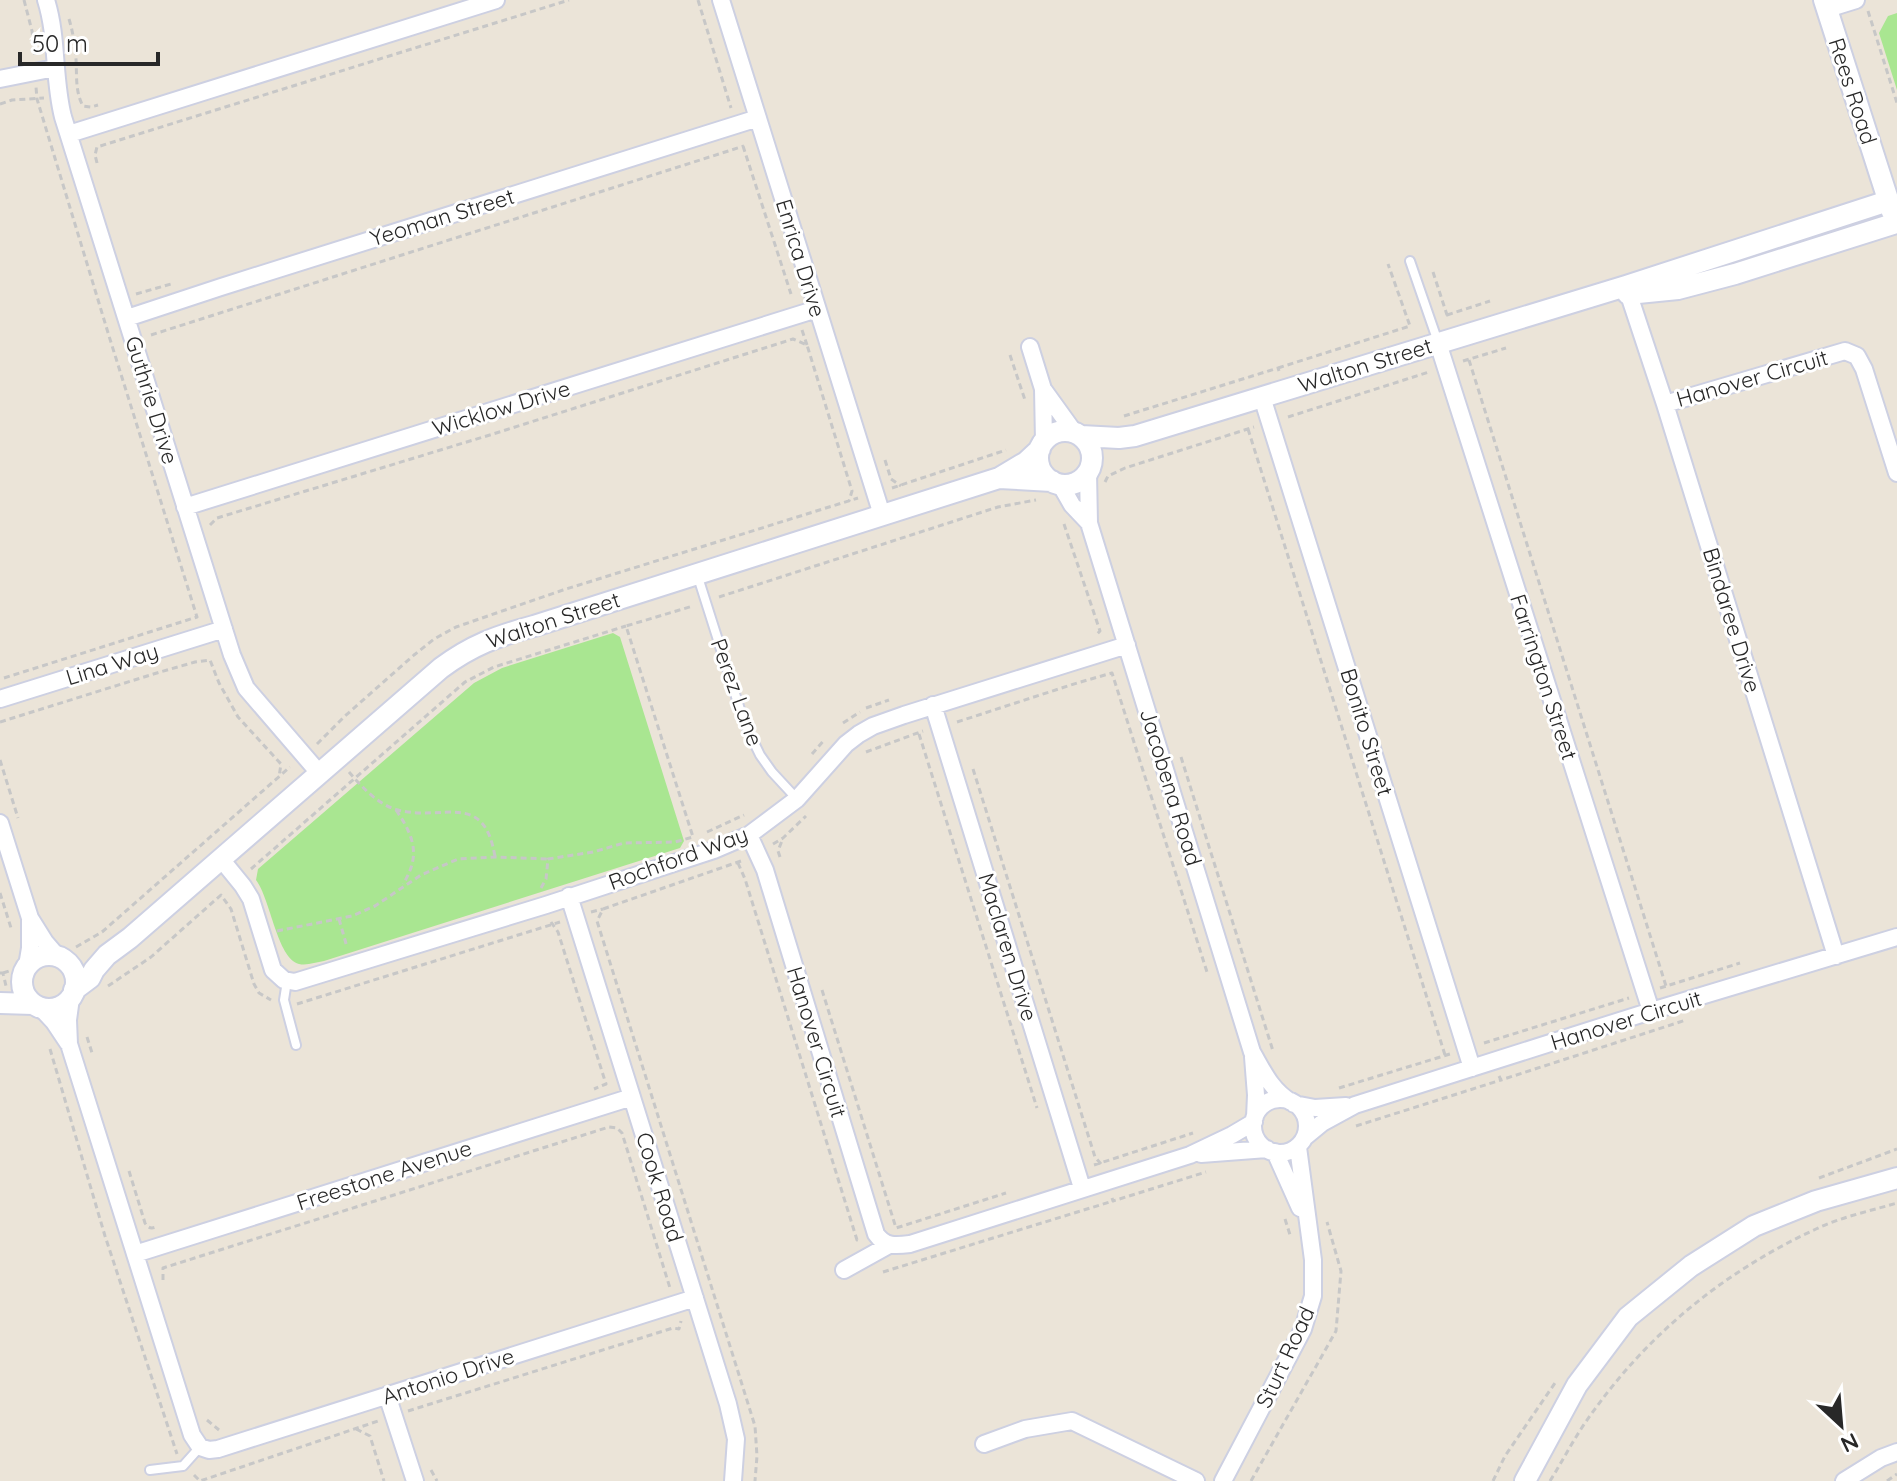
<svg xmlns="http://www.w3.org/2000/svg" width="1897" height="1481" viewBox="0 0 1897 1481" font-family="Quicksand,sans-serif">
<rect width="100%" height="100%" fill="#ebe4d8"/>
<path fill="#a9e691" d="M1897,13V90L1879,33L1888,16Z
M613,633L620,637L684,841L680,848L324,961C316,962 307,966 299,964C277,958 271,900 256,880L258,869L474,683L502,668Z"/>
<g fill="none" stroke-linecap="round" stroke-linejoin="round">
<g stroke="#cdd0e2" stroke-width="12">
<path id="service" d="M1410,261L1438,342
M697,574L744,722L760,755L772,772L797,799
M287,981L284,1000L296,1045
M150,1470L183,1466L200,1447"/>
</g>
<g stroke="#cdd0e2" stroke-width="20">
<path id="minor" d="M46,0C58,38 53,78 63,117L232,655L246,688L320,774
M721,0L882,515
M1827,9L1856,0
M0,79L55,68
M69,134L496,0
M1626,286L1665,404L1836,956
M127,318L221,287L758,118
M1438,343L1651,1011
M1030,347L1043,389L1044,442
M1043,389L1074,432
M1262,397L1472,1068
M1665,404L1845,351L1857,356L1864,369L1897,473
M1088,472L1089,523L1252,1052C1263,1071 1271,1090 1291,1102
M1060,484L1072,505L1089,523
M185,507L817,309
M0,699L224,629
M933,705L1082,1188
M0,823L30,918V948L27,966
M749,835L765,870L876,1234C885,1247 895,1246 910,1244L1190,1155L1232,1135L1254,1122
M221,859L243,886L251,899L273,970L284,980L295,982L546,905L714,850L749,835L797,799L846,744L859,734L873,726L904,715L1127,645
M569,896L728,1404L736,1439L733,1481
M30,918L45,942L57,956
M71,998L68,1020L69,1044L192,1435L200,1447L209,1450L218,1449L695,1298
M40,1007L54,1022L68,1043
M1253,1057L1256,1095L1255,1117
M1253 1126a27 27 0 1 1 54 0a27 27 0 1 1-54 0Z
M1294,1104L1315,1108L1346,1106
M1305,1137L1322,1123L1355,1105L1651,1011L1897,937
M1275,1152L1300,1208
M1201,1154L1267,1149
M135,1254L632,1097
M844,1270L889,1245
M387,1395L415,1481
M984,1444L1025,1429L1072,1421L1196,1481
M1223,1481L1303,1329L1313,1296V1260L1298,1147
M1844,1481L1881,1458L1897,1452"/>
</g>
<g stroke="#cdd0e2" stroke-width="24">
<path id="tertiary" d="M1824,0L1892,212
M1628,294L1678,289L1735,274L1896,223
M1038 458a27 27 0 1 1 54 0a27 27 0 1 1-54 0Z
M1081,436L1119,438L1135,436L1626,286L1888,201
M999,478L1052,481
M22 982a27 27 0 1 1 54 0a27 27 0 1 1-54 0Z
M74,990L90,978L94,970L107,955L130,938L441,668C472,645 497,636 534,626L999,478L1026,462L1040,449
M0,1003L33,1004
M1525,1481L1577,1385L1628,1317L1691,1266L1754,1226L1816,1201L1897,1178"/>
</g>
<path stroke="#c7c7c7" stroke-width="3" stroke-dasharray="6 4" stroke-linecap="butt" d="M24,0L32,31L35,56
M698,0L731,108
M1868,11L1897,103
M69,19C73,32 75,46 76,59C77,75 75,92 83,106L91,107L98,105
M0,104L12,100L44,98
M743,146L791,294
M97,163L95,155L97,147L569,0
M1433,272L1447,315H1444
M136,294L171,284
M1447,315L1490,301
M802,330L807,345
M151,335L744,146
M1010,355L1025,400
M1469,360L1666,986
M1463,361L1506,348
M1278,368L1410,326L1388,264
M1124,416L1278,368L1279,371
M1288,417L1429,372
M1248,429L1445,1055
M885,460L891,479L901,486
M1105,482L1108,476L1125,468L1254,427
M892,488L1006,450
M1064,524L1100,631L1095,636
M210,525L217,518L493,434L793,339L807,345L852,491L849,501
M719,597L998,507L1036,500
M4,678L197,617L109,336L37,99L36,87
M866,708L889,700
M0,722L160,672L195,662L210,660L219,683L238,717L281,764L279,777
M957,722L1077,683L1112,673L1207,972
M843,723L860,712
M919,734L1037,1108
M317,744L345,716L414,655L434,639L456,627L563,590L858,498
M866,752L923,731
M812,754L825,739
M1181,757L1273,1051
M0,760L18,818
M973,769L1095,1157L1101,1164
M349,772C362,787 378,805 398,810C443,822 484,789 495,857
M396,810C414,836 421,856 403,884
M707,832L744,815
M773,844L783,838L806,816
M780,857L778,851L783,838
M741,861L603,909L597,921L755,1426L757,1456L755,1481
M738,863L745,879L857,1240L861,1238
M251,869L465,682L494,667L626,626
M541,888L546,879L548,859L593,852L624,843L675,842L693,837L626,626L693,606
M0,893L12,931
M591,912L603,909
M339,919L347,947
M551,922L558,932L606,1084L594,1089
M277,931L352,916L375,906L421,875L458,859L495,857L548,859
M76,947L102,932L290,767
M0,973H3L6,986
M3,973L12,970
M108,986L151,957L221,895L231,909L254,984L259,993L271,1000
M1660,988L1740,963
M822,990L896,1228L1006,1193
M297,1004L560,922
M87,1037L93,1056
M1484,1043L1629,998
M50,1049L105,1236L177,1454
M1499,1076L1501,1080L1686,1020
M1339,1088L1450,1054
M1356,1126L1501,1080
M1094,1165L1193,1133
M129,1171L145,1223C148,1228 151,1229 156,1227
M1819,1178L1897,1149
M1112,1198L1113,1201L1206,1172
M1285,1219L1291,1238
M883,1272L1113,1201
M163,1280V1268L609,1127L617,1128L622,1133L670,1288
M408,1411L673,1328L679,1329L681,1321
M207,1420L219,1430
M356,1429L370,1436L384,1481
M431,1470L437,1481
M194,1475L200,1481L378,1421
M1251,1481L1336,1331L1341,1271L1327,1222
M1493,1481L1505,1456L1555,1383
M1550,1481C1562,1462 1572,1442 1585,1423C1644,1337 1721,1273 1816,1229C1841,1217 1870,1211 1897,1203
M1887,1481L1897,1474"/>
<use href="#service" stroke="#fff" stroke-width="8"/>
<use href="#minor" stroke="#fff" stroke-width="16"/>
<use href="#tertiary" stroke="#fff" stroke-width="20"/>
</g>
<g text-anchor="middle" stroke-width="6" stroke-linejoin="round" paint-order="stroke">
<g font-size="22" fill="#282828" stroke="#fff">
<text transform="translate(1853 91) rotate(72)" y="8">Rees Road</text>
<text transform="translate(442 217) rotate(-17)" y="8">Yeoman Street</text>
<text transform="translate(801 258) rotate(73)" y="8">Enrica Drive</text>
<text transform="translate(1365 365) rotate(-17)" y="8">Walton Street</text>
<text transform="translate(1752 378) rotate(-16)" y="8">Hanover Circuit</text>
<text transform="translate(152 400) rotate(73)" y="8">Guthrie Drive</text>
<text transform="translate(501 408) rotate(-17)" y="8">Wicklow Drive</text>
<text transform="translate(553 620) rotate(-18)" y="8">Walton Street</text>
<text transform="translate(1732 620) rotate(73)" y="8">Bindaree Drive</text>
<text transform="translate(112 664) rotate(-17)" y="8">Lina Way</text>
<text transform="translate(1544 677) rotate(72)" y="8">Farrington Street</text>
<text transform="translate(737 692) rotate(70)" y="8">Perez Lane</text>
<text transform="translate(1367 732) rotate(73)" y="8">Bonito Street</text>
<text transform="translate(1171 787) rotate(73)" y="8">Jacobena Road</text>
<text transform="translate(678 858) rotate(-20)" y="8">Rochford Way</text>
<text transform="translate(1008 947) rotate(73)" y="8">Maclaren Drive</text>
<text transform="translate(1626 1020) rotate(-17)" y="8">Hanover Circuit</text>
<text transform="translate(817 1042) rotate(73)" y="8">Hanover Circuit</text>
<text transform="translate(384 1175) rotate(-18)" y="8">Freestone Avenue</text>
<text transform="translate(660 1187) rotate(73)" y="8">Cook Road</text>
<text transform="translate(1285 1357) rotate(-65)" y="8">Sturt Road</text>
<text transform="translate(448 1376) rotate(-18)" y="8">Antonio Drive</text>
</g>
</g>
<g transform="translate(1841 1425) rotate(154)" stroke="#ffffff" stroke-width="6" paint-order="stroke">
<path d="M0-6L14 30L0 20L-14 30Z" fill="#282828"/>
<text y="-12" font-size="22" font-weight="bold" text-anchor="middle" fill="#282828">N</text>
</g>
<path d="M20 52v12h138v-12" fill="none" stroke="#282828" stroke-width="4"/>
<text x="32" y="52" font-size="24" fill="#282828" stroke="#ffffff" stroke-width="6" paint-order="stroke">50 m</text>
</svg>
